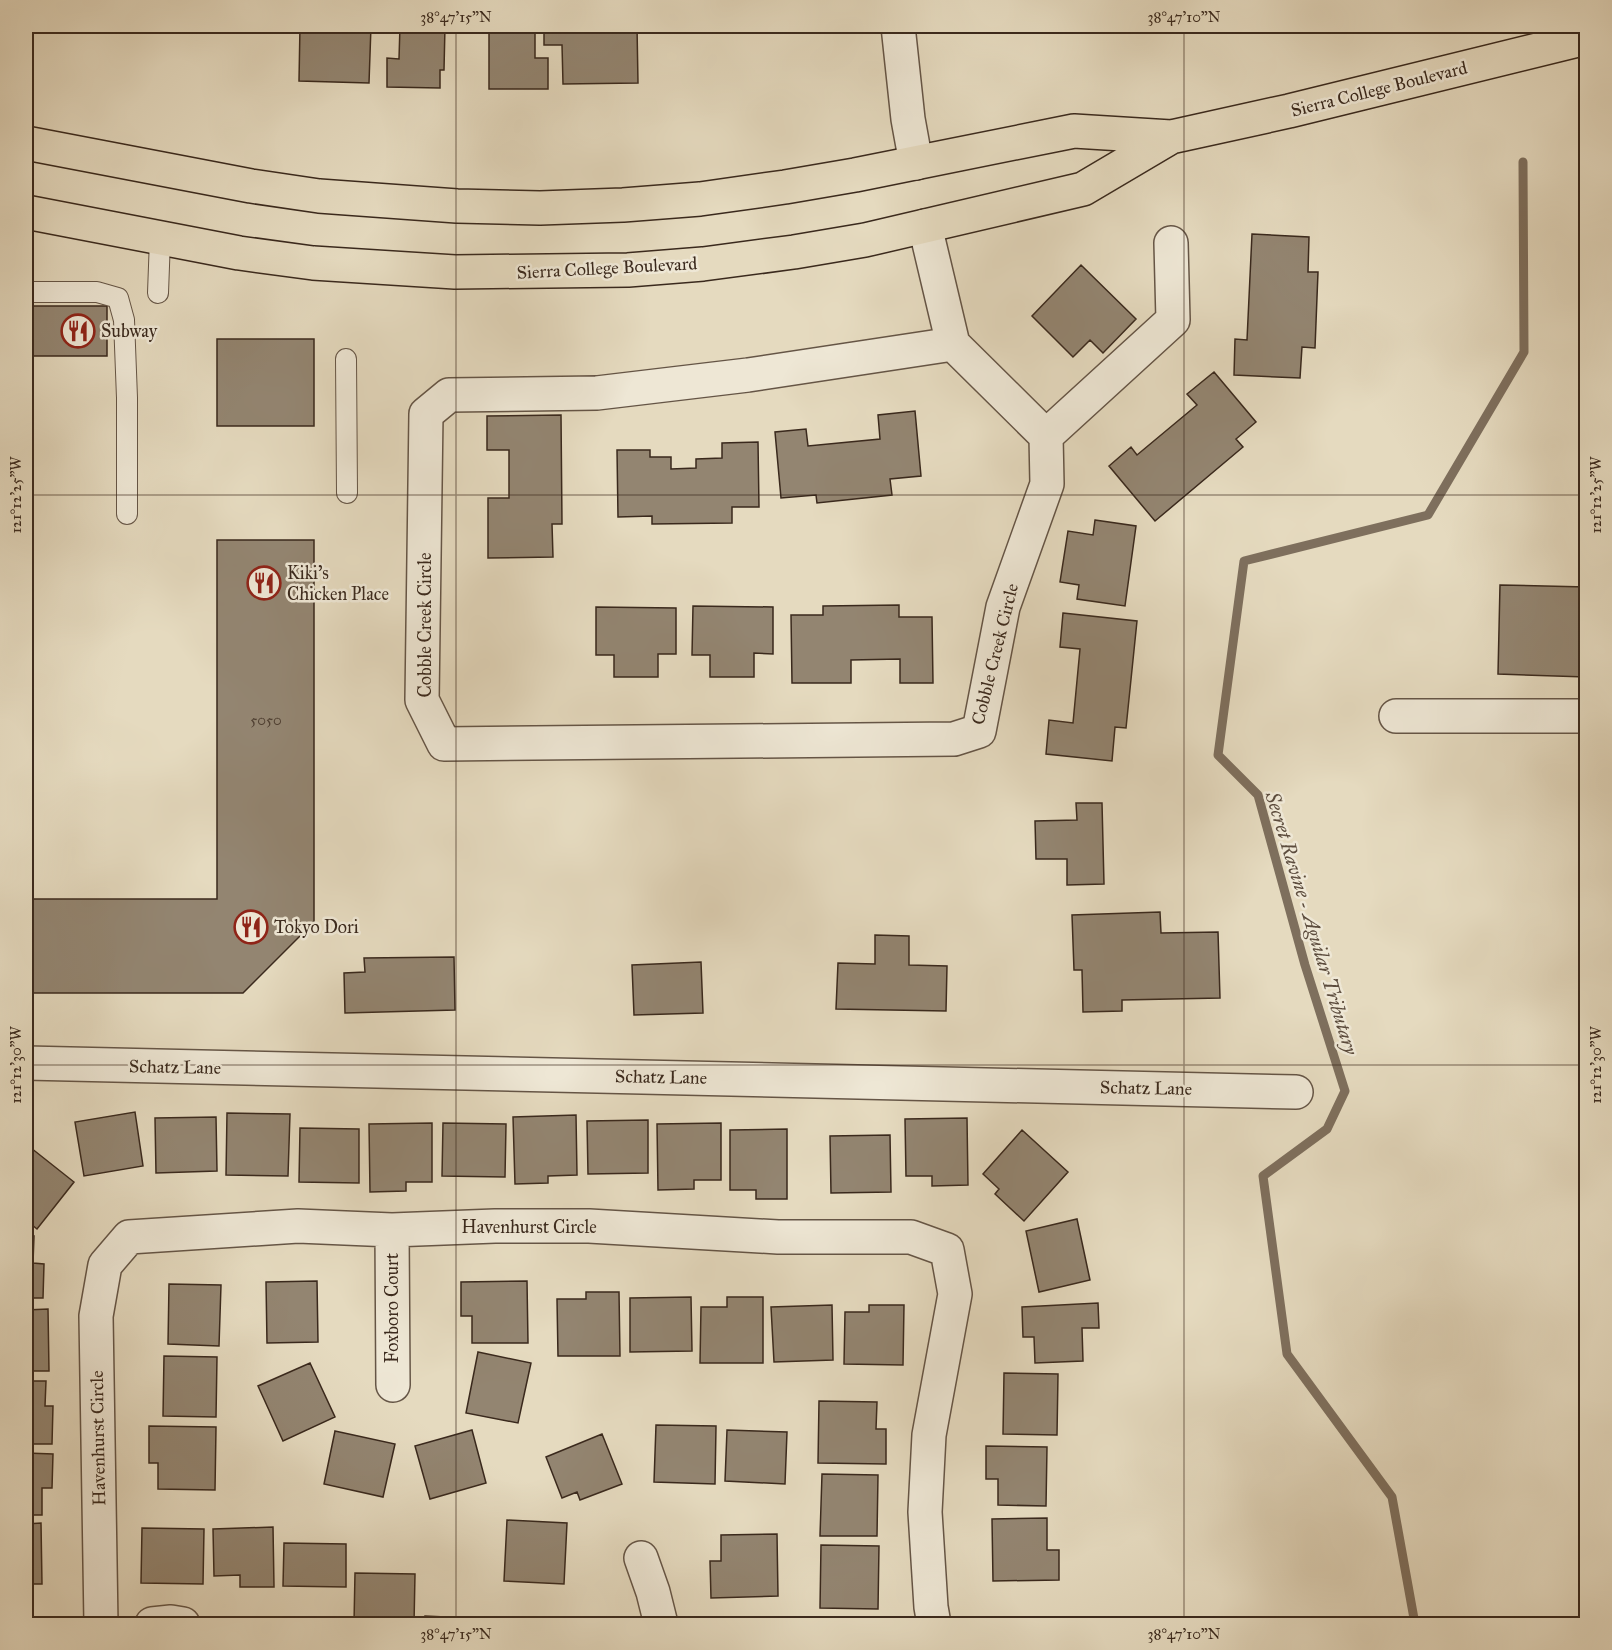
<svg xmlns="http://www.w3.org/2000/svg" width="1612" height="1650" viewBox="0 0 1612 1650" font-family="'IM FELL Great Primer',serif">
<rect width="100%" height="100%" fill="#e5dabf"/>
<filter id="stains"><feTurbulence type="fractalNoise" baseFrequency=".00333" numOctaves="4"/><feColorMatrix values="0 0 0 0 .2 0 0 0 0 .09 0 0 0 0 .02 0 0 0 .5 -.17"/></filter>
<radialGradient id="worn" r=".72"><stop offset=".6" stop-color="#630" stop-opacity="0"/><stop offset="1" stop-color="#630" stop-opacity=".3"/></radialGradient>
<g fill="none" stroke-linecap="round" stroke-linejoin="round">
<path stroke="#7e6f5d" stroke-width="9" d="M1415,1624L1392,1497L1287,1354L1263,1176L1327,1129L1345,1091L1305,965L1258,795L1218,755L1244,561L1428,515L1524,352L1523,162"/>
</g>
<path fill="#938571" stroke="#3a291d" stroke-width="1.5" d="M300,26H371L369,83L299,81Z
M400,26H445L444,70H440V88L387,87V58L399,59Z
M489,26H535V58H548V89H489Z
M544,26H637L638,83L563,84L562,45H544Z
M1252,234L1309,237L1308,272H1318L1315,348L1302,347L1300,378L1234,375L1235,339L1247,340Z
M1081,265L1136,319L1103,353L1090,340L1073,357L1032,316Z
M26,306H107V356H26Z
M217,339H314V426H217Z
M1214,372L1256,422L1236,439L1243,447L1155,521L1109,466L1131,447L1137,455L1197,405L1187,394Z
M915,411L921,476L890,479L892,495L817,503L816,495L781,498L775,432L806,429L808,446L880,439L878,415Z
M561,415L562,524H552L553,557L488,558V498H509V450H487V416Z
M758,442L759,507H732V523L652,524V516L618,517L617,450H650V457H671V469L696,468V459L722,458V443Z
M1095,520L1136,526L1125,606L1077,599L1079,585L1060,582L1068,531L1093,535Z
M217,540H314V922L243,993H26V899H217Z
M1500,585L1586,587V677L1498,674Z
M899,605V617H932L933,683H900V659L851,660V683H792L791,615H823V606Z
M693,606L773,607V654L754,653V677H710V655H692Z
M596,607L676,608V654H658V677H614V655H596Z
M1063,613L1137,621L1126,728L1115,727L1112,761L1046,754L1049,720L1073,723L1080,649L1060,647Z
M1076,803H1102L1104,884L1067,885V859H1036L1035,821L1077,820Z
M1160,912L1161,933L1218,932L1220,998L1122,1000V1011L1083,1012L1082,970H1074L1072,915Z
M875,935L909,936V965L947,966L946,1011L836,1009L838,963L875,964Z
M454,957L455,1010L345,1013L344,973L365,972L364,958Z
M701,962L703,1013L634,1015L632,965Z
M135,1112L143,1166L84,1176L75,1122Z
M227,1113L290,1114L288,1176L226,1175Z
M576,1115L577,1175L548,1176V1183L515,1184L513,1117Z
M216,1117L217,1171L156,1173L155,1118Z
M967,1118L968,1185L932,1186V1176H906L905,1119Z
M648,1120V1173L588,1174L587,1121Z
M432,1123V1182H406V1191L370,1192L369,1124Z
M443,1123L506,1124L505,1177L442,1176Z
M721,1123V1180H694V1189L658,1190L657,1124Z
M300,1128L359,1129V1183L299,1182Z
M787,1129V1199H756V1190H730V1130Z
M1022,1130L1068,1172L1024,1221L995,1194L999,1189L983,1174Z
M890,1135L891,1192L831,1193L830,1136Z
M26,1144L74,1182L37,1229L26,1220Z
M1077,1219L1090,1280L1039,1292L1026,1231Z
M26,1235L34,1236L33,1263L44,1264L43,1298H26Z
M317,1281L318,1342L267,1343L266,1282Z
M527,1281L528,1343H472V1316H461V1282Z
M169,1284L221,1285L219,1346L168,1344Z
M586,1292H619L620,1356H558L557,1299H586Z
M691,1297L692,1351L630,1352V1298Z
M727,1297H763V1363H700L701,1307H727Z
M1098,1303L1099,1328H1082L1083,1361L1035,1363L1034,1337H1023L1022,1307Z
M832,1305L833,1360L774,1362L771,1307Z
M869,1305H904L903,1365L844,1364L845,1312H869Z
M48,1309L49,1371H26V1310Z
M478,1352L531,1363L518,1423L466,1413Z
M164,1356L217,1357L216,1417L163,1416Z
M310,1363L335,1417L283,1441L258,1386Z
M1004,1373L1058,1374L1057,1435L1003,1434Z
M26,1381H46L45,1406H53L52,1444H26Z
M819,1401L877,1402L876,1429H886V1464L818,1463Z
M656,1425L716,1426L715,1484L654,1482Z
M149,1426L216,1427L215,1490L158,1489V1463H149Z
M472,1430L486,1483L430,1499L415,1446Z
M727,1430L787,1432L785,1484L725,1481Z
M335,1431L395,1444L383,1497L324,1484Z
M602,1434L622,1484L580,1500L577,1492L562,1498L546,1457Z
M986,1446L1047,1447L1046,1506L998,1505V1479H986Z
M26,1453L53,1454L52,1488H42V1515H26Z
M822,1474L878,1475L877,1536H820Z
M1047,1518V1550H1059V1580L993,1581L992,1519Z
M507,1520L567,1523L564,1584L504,1581Z
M41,1523L42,1584H26V1524Z
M273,1527L274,1587H240V1575L214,1576L213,1529Z
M142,1528L204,1529L203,1584L141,1583Z
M777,1534L778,1596L711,1598L710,1561H721V1535Z
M284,1543L346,1544V1587L283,1586Z
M821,1545L879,1546L878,1609L820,1608Z
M355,1573L415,1574L414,1624L354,1623Z
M425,1616L487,1619V1624H425Z
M528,1619L557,1620V1624H528Z"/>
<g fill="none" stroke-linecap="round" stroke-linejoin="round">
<g stroke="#655546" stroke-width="22">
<path id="lane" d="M26,292H97L118,298L124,320L127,398V514
M158,293L160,239
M346,359L347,493"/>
</g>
<g stroke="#655546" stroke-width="36">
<path id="street" d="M898,26L908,119L916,163
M925,226L953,344L1046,436L1047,484L1003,607L979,731L954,739L444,744L422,700L426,414L449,395L597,393L748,375L953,344
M1046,436L1173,320L1171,243
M1396,716H1586
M26,1063L1296,1092
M392,1230L393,1385
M641,1558L653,1592L661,1624
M101,1624L96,1316L105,1265L129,1237L298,1226L392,1230L495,1226H589L778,1237H911L947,1250L955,1294L929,1435L925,1512L931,1607L934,1624
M152,1624L171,1622L183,1624"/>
</g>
<g stroke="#3a291d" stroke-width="36">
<path id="primary" d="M26,143L251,186L319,196L457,206L540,208L623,205L700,199L785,187L855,175L1074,131L1171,137L1289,111L1586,38
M26,212L239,253L313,263L455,272L628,270L703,264L794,252L865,240L1083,189L1171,137"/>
</g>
<use href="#lane" stroke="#eee7d5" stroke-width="20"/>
<use href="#street" stroke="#eee7d5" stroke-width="33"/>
<use href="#primary" stroke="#e5dabf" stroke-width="33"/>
</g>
<path fill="none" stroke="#3a291d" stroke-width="1.5" stroke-opacity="0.45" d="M456,26V1624M1184,26V1624M26,495H1586M26,1065H1586"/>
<defs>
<g id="restaurant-ring" transform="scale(1.725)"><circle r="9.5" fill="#eee7d5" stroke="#8f2418" stroke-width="1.5"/><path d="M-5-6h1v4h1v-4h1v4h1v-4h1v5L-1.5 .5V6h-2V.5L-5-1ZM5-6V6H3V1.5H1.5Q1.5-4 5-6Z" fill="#8f2418"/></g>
</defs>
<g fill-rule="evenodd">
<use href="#restaurant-ring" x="78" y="331"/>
<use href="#restaurant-ring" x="264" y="583"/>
<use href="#restaurant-ring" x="251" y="927"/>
</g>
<g text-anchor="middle" stroke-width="5" stroke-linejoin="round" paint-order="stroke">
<g font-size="15" fill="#504032">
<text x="266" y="725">5050</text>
</g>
<g font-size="18" fill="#3a291d" stroke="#eee7d5">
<text transform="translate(1379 89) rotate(-14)" y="6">Sierra College Boulevard</text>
<text transform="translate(607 268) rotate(-3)" y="6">Sierra College Boulevard</text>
<text transform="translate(425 625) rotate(-90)" y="6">Cobble Creek Circle</text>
<text transform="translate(995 654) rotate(-76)" y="6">Cobble Creek Circle</text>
<text transform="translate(175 1067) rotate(1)" y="6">Schatz Lane</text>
<text transform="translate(661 1077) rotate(1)" y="6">Schatz Lane</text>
<text transform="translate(1146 1088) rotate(1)" y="6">Schatz Lane</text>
<text x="529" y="1233">Havenhurst Circle</text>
<text transform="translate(392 1308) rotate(-90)" y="6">Foxboro Court</text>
<text transform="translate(98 1438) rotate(-91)" y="6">Havenhurst Circle</text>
</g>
<g font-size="18" fill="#3a291d" stroke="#eee7d5" text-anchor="start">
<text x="101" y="337">Subway</text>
<text x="287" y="579">Kiki's<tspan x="287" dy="21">Chicken Place</tspan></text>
<text x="274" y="933">Tokyo Dori</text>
</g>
<g font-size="20" font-style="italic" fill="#5c4c3d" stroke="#eee7d5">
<text transform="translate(1312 923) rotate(73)" y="7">Secret Ravine - Aguilar Tributary</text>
</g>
</g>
<rect width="1612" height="1650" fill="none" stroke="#e5dabf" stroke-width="66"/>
<rect x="33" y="33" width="1546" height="1584" fill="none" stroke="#3a291d" stroke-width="2"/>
<g font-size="15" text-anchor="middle" fill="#3a291d">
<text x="456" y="22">38°47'15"N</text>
<text x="1184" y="22">38°47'10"N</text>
<text transform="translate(1596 495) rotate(-90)" y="5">121°12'25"W</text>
<text transform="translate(16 495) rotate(-90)" y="5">121°12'25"W</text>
<text transform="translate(1596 1065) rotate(-90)" y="5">121°12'30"W</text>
<text transform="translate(16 1065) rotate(-90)" y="5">121°12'30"W</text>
<text x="456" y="1639">38°47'15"N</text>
<text x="1184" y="1639">38°47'10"N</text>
</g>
<rect width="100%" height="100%" filter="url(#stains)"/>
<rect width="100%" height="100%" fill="url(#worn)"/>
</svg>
